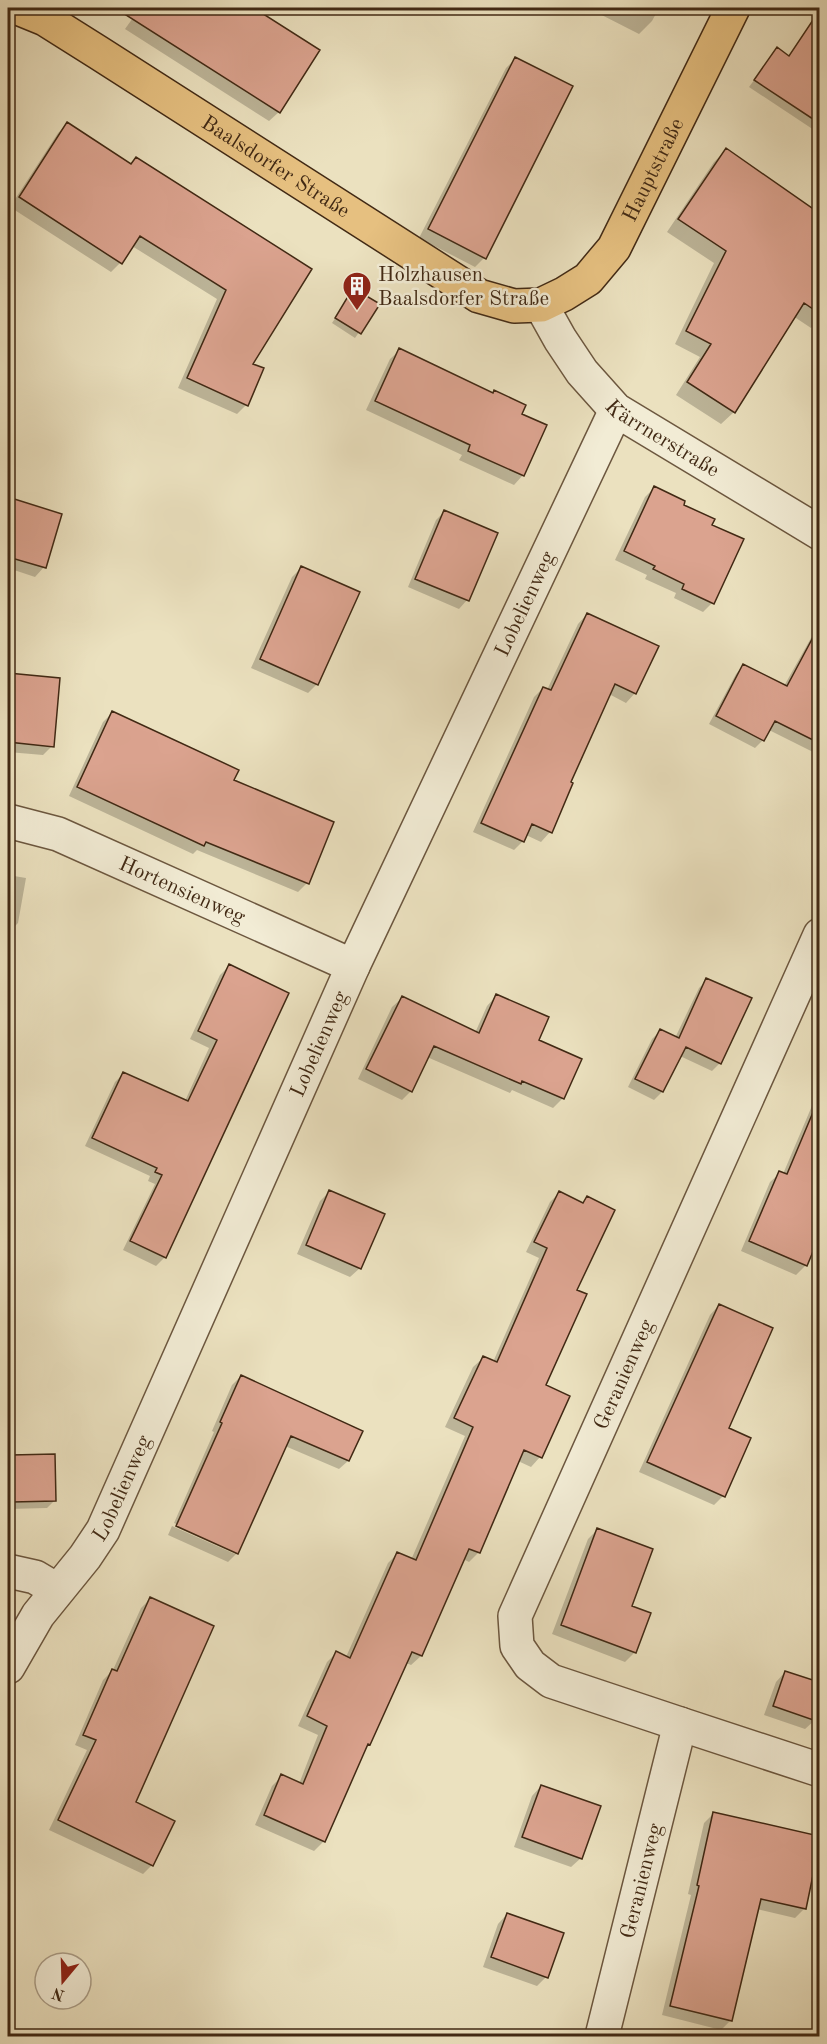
<svg xmlns="http://www.w3.org/2000/svg" width="827" height="2044" viewBox="0 0 827 2044" font-family="'Old Standard TT',serif">
<rect width="100%" height="100%" fill="#ebe1bf"/>
<filter id="stains"><feTurbulence type="fractalNoise" baseFrequency=".00333" numOctaves="4"/><feColorMatrix values="0 0 0 0 .2 0 0 0 0 .09 0 0 0 0 .02 0 0 0 .5 -.17"/></filter>
<radialGradient id="worn" r=".72"><stop offset=".6" stop-color="#630" stop-opacity="0"/><stop offset="1" stop-color="#630" stop-opacity=".3"/></radialGradient>
<path fill="#0003" d="M140,8H251L318,51L279,112L269,121L125,29Z
M588,8H659L652,21L639,34Z
M820,11V134L749,87L777,49L788,57Z
M515,59L484,258L475,267L419,238L506,68Z
M67,124L130,165L136,159L310,269L251,364L246,405L237,414L178,388L217,299L132,246L120,263L111,272L10,207L58,133Z
M726,150L773,191L820,223V319L811,328L793,316L734,412L721,424L676,395L700,357L675,344L714,263L667,232L714,162Z
M354,290L378,305L355,338L332,323Z
M400,350L520,415L523,475L514,485L459,460L462,455L366,410L390,359Z
M654,488L710,526L712,603L703,612L674,598L676,593L645,579L647,575L615,560L645,497Z
M8,499L60,515L44,567L35,577L8,568Z
M444,512L496,534L467,600L459,609L408,587L436,520Z
M301,568L317,684L308,693L251,668L292,577Z
M587,614L635,693L626,703L609,694L569,783L571,784L550,832L541,842L526,835L523,841L514,850L473,832L534,697L543,688L547,690L578,624Z
M820,622L819,755L769,730L763,740L755,748L709,724L736,674L744,665L784,686Z
M8,674L58,679L52,746L43,755L8,752Z
M112,713L232,781L307,883L298,892L197,850L193,854L69,796L103,722Z
M8,875L26,878L18,923L9,932Z
M229,966L287,994L165,1257L156,1266L123,1250L155,1184L148,1181L150,1176L85,1146L115,1082L123,1074L185,1101L209,1048L190,1039L220,975Z
M707,980L720,1063L712,1071L680,1056L662,1092L654,1100L628,1087L652,1039L660,1031L675,1038L699,988Z
M496,996L537,1041L563,1098L553,1108L512,1090L510,1093L427,1057L411,1091L402,1100L358,1079L392,1007L402,998L475,1033L487,1006Z
M820,1087V1233L806,1265L796,1275L741,1251L770,1182L780,1173L783,1174Z
M330,1191L360,1268L350,1277L297,1254L320,1201Z
M559,1193L581,1204L587,1198L575,1290L544,1386L540,1457L531,1467L518,1461L479,1552L469,1562L463,1559L421,1656L411,1665L406,1663L369,1745L364,1750L324,1841L314,1851L255,1825L272,1786L282,1776L299,1784L318,1735L298,1726L327,1662L336,1653L346,1657L388,1563L397,1554L411,1560L465,1436L445,1427L473,1367L483,1358L493,1362L539,1258L526,1252L550,1202Z
M719,1305L727,1429L723,1496L714,1505L639,1472L710,1315Z
M241,1376L361,1431L348,1461L339,1469L285,1446L237,1553L228,1562L168,1535L172,1526L235,1554V1551L174,1523L214,1432L212,1431L232,1385Z
M53,1456L54,1501L47,1508L8,1509V1457Z
M597,1530L630,1607L635,1652L625,1662L552,1634L588,1539Z
M150,1599L134,1803L152,1865L143,1874L49,1830L87,1750L75,1745L103,1680L113,1670L141,1608Z
M785,1672L820,1684V1706L815,1720L805,1729L764,1715L776,1682Z
M541,1786L581,1858L571,1867L514,1847L532,1796Z
M713,1814L820,1837L805,1908L795,1918L757,1909L731,2020L721,2030L662,2015L691,1895L688,1894L704,1823Z
M507,1914L546,1977L537,1986L483,1967L498,1924Z"/>
<path fill="#dba38f" stroke="#412914" stroke-width="1.5" d="M115,8H254L320,50L280,113Z
M819,11V123L754,80L777,47L789,56Z
M515,57L573,86L486,259L428,229Z
M67,122L131,164L136,157L312,269L253,364L264,368L248,406L187,378L226,290L140,236L122,264L19,197Z
M726,148L819,213V313L804,303L735,413L687,382L711,344L686,331L726,251L678,219Z
M353,288L380,304L361,334L335,318Z
M399,348L493,393L494,390L526,405L522,414L547,425L524,476L468,451L470,445L375,401Z
M654,486L685,501L684,505L715,519L712,525L744,539L714,604L682,589L684,584L653,569L655,566L624,551Z
M8,497L62,514L46,568L8,557Z
M444,510L498,533L469,601L415,579Z
M301,566L360,592L318,685L260,659Z
M587,613L659,646L636,694L615,684L571,782L573,783L552,833L532,824L524,842L481,823L543,687L551,690Z
M819,626V743L775,721L764,741L716,716L743,664L787,686Z
M8,673L60,678L54,747L8,742Z
M112,711L239,770L234,780L334,822L309,884L206,842L204,846L77,787Z
M229,964L289,993L166,1258L130,1241L162,1175L155,1172L157,1168L92,1138L123,1072L188,1101L217,1040L198,1031Z
M706,978L752,998L721,1064L686,1047L663,1092L635,1079L660,1029L679,1038Z
M496,994L549,1017L539,1040L582,1059L564,1099L522,1081L521,1084L434,1046L412,1092L366,1069L402,996L479,1033Z
M819,1098V1237L807,1266L749,1241L779,1171L787,1174Z
M329,1190L385,1214L361,1269L306,1245Z
M559,1191L583,1203L587,1196L615,1210L577,1290L587,1294L546,1385L570,1396L542,1458L524,1450L480,1553L469,1549L422,1656L412,1652L370,1745L368,1744L325,1842L264,1815L281,1774L303,1784L327,1726L307,1716L336,1651L350,1658L397,1552L416,1560L473,1427L454,1418L483,1356L497,1362L547,1248L534,1242Z
M719,1304L773,1328L729,1428L751,1438L725,1497L647,1462Z
M241,1375L363,1431L349,1461L291,1436L238,1554L176,1526L222,1423L220,1422Z
M55,1454L56,1501L12,1502L11,1455Z
M597,1528L653,1549L632,1606L651,1613L636,1653L561,1625Z
M150,1597L214,1626L136,1802L175,1821L153,1866L58,1820L96,1740L83,1735L112,1669L117,1671Z
M785,1671L819,1682V1722L773,1706Z
M541,1785L601,1806L582,1859L522,1837Z
M713,1812L819,1836V1846L806,1909L761,1899L732,2021L670,2006L699,1886L697,1885Z
M507,1913L564,1933L548,1978L491,1957Z"/>
<g fill="none" stroke-linecap="round" stroke-linejoin="round">
<g stroke="#6c573f" stroke-width="36">
<g id="minor">
<path id="s1" d="M541,305L560,339L582,372L616,410L820,533"/>
<path id="s2" d="M8,821L58,834L353,966"/>
<path d="M8,1571L35,1577L57,1590"/>
<path id="s3" d="M8,1667L38,1615L85,1557L103,1530L353,966L616,410"/>
<path d="M680,1724L820,1770"/>
<path id="s4" d="M602,2036L680,1724L551,1681L530,1665L517,1646L515,1616L820,935"/>
</g>
</g>
<g stroke="#412914" stroke-width="36">
<g id="major">
<path id="s5" d="M18,8L45,19L99,53L479,296L514,306L541,305L564,294L588,279L614,248L733,8"/>
</g>
</g>
<use href="#minor" stroke="#f2ecd5" stroke-width="33"/>
<use href="#major" stroke="#e6c080" stroke-width="33"/>
</g>
<defs>
<g id="building-pin" transform="scale(1.5)"><path d="M0 17L-7.5 6A9.5 9.5 0 1 1 7.5 6Z" fill="#8f2418" stroke="#f2ecd5"/><path d="M-4-6H4V6H1V3H-1V6H-4ZM-2.5-4.3h1.7v1.8h-1.7ZM.8-4.3h1.7v1.8H.8ZM-2.5-1h1.7V.8h-1.7ZM.8-1h1.7V.8H.8Z" fill="#fff"/></g>
</defs>
<g fill-rule="evenodd">
<use href="#building-pin" x="357" y="286"/>
</g>
<g text-anchor="middle" stroke-width="5" stroke-linejoin="round" paint-order="stroke">
<g font-size="21" fill="#412914" stroke="#f2ecd5">
<text dy="7" stroke="none"><textPath href="#s5" startOffset="303">Baalsdorfer Straße</textPath></text>
<text dy="7" stroke="none"><textPath href="#s5" startOffset="789">Hauptstraße</textPath></text>
<text dy="7" stroke="none"><textPath href="#s1" startOffset="184">Kärrnerstraße</textPath></text>
<text dy="7" stroke="none"><textPath href="#s3" startOffset="1185">Lobelienweg</textPath></text>
<text dy="7" stroke="none"><textPath href="#s2" startOffset="188">Hortensienweg</textPath></text>
<text dy="7" stroke="none"><textPath href="#s3" startOffset="699">Lobelienweg</textPath></text>
<text dy="7" stroke="none"><textPath href="#s4" startOffset="802">Geranienweg</textPath></text>
<text dy="7" stroke="none"><textPath href="#s3" startOffset="213">Lobelienweg</textPath></text>
<text dy="7" stroke="none"><textPath href="#s4" startOffset="160">Geranienweg</textPath></text>
</g>
<g font-size="21" fill="#412914" stroke="#f2ecd5" text-anchor="start">
<text x="378" y="281">Holzhausen<tspan x="378" dy="24">Baalsdorfer Straße</tspan></text>
</g>
</g>
<rect width="827" height="2044" fill="none" stroke="#ebe1bf" stroke-width="30"/>
<rect x="9" y="9" width="809" height="2026" fill="none" stroke="#412914" stroke-width="3"/>
<rect x="15" y="15" width="797" height="2014" fill="none" stroke="#412914" stroke-width="1.5"/>
<g transform="translate(63 1981) rotate(199)"><circle r="28" fill="#f2ecd5" stroke="#ab9e88" stroke-width="1.5"/>
<path d="M0-4.5L10 22L0 15L-10 22Z" fill="#8f2418"/>
<text y="-9" font-size="16" font-weight="bold" text-anchor="middle" fill="#412914">N</text>
</g>
<rect width="100%" height="100%" filter="url(#stains)"/>
<rect width="100%" height="100%" fill="url(#worn)"/>
</svg>
